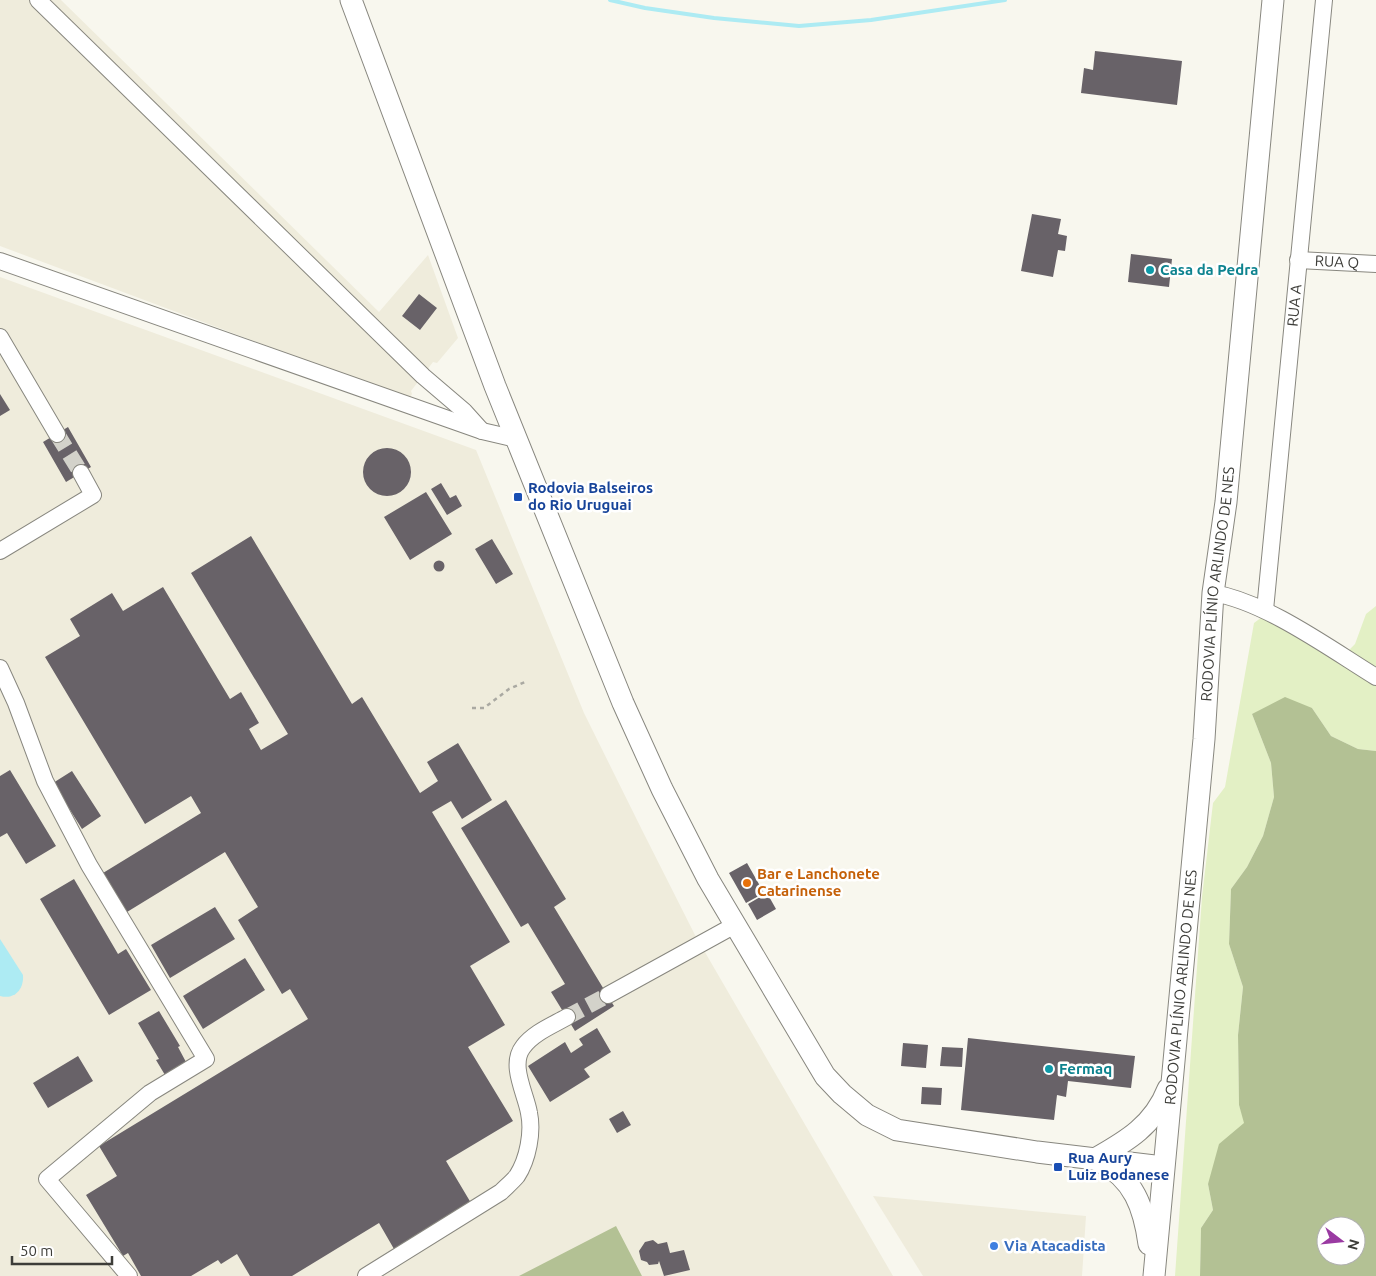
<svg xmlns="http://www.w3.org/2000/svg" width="1376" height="1276" viewBox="0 0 1376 1276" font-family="Ubuntu,sans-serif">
<rect width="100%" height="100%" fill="#f8f7ee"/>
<path fill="#efecdc" d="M0,0H61L379,312L428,255L458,338L437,363L433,362L411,391L412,394L409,399L0,246Z
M0,277L476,450L584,713L642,830L695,935L893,1276H0Z
M873,1196L1086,1216L1082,1276H923Z"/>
<path fill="#e3f0c5" d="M1376,606V677L1343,656L1355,644L1366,614Z
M1262,617L1272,618L1376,685V751L1358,749L1331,736L1312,708L1252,714L1271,763L1274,797L1263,836L1247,867L1231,889L1229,944L1243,987L1238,1035L1239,1105L1245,1123L1208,1184L1213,1210L1201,1228L1200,1276H1175L1202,897L1213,803L1225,787L1254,623Z"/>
<path fill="#b3c194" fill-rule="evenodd" d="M1285,697L1312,708L1331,736L1358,749L1376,751V1276H1200L1201,1228L1213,1210L1208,1184L1219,1144L1244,1123L1239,1105L1238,1035L1243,987L1229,944L1231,889L1247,867L1263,836L1274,797L1271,763L1252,714ZM1326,1226H1356V1256H1326Z
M616,1226L642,1276H519Z"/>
<path fill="#adebf3" d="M0,939L23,975C24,989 15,1000 0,996Z"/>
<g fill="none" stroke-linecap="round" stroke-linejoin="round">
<path stroke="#adebf3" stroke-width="4" d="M610,0L645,8L714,18L799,26L871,20L1005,0"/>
</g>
<path fill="#686268" d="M1095,51L1182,61L1177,105L1081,93L1084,68L1093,70Z
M1032,214L1061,219L1058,234L1067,236L1065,251L1058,250L1053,277L1021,271Z
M1131,254L1172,259L1169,287L1128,282Z
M419,294L437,308L420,330L402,316Z
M0,394L10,410L0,416Z
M68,427L91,467L66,482L43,442Z
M363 472a24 24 0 1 1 48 0a24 24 0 1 1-48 0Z
M441,483L450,498L456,495L462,506L447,515L431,489Z
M426,492L452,534L410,560L384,517Z
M251,536L352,704L362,697L420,793L438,781L427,762L458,743L492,800L462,819L451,801L432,812L510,942L470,966L505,1025L468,1047L513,1121L446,1161L471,1203L394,1249L379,1223L292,1276H250L237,1254L221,1264L218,1260L191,1276H141L128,1253L123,1256L86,1195L117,1176L99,1146L308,1019L290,989L282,994L238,920L258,907L225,852L127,912L103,873L201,813L191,796L145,824L45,657L80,636L70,619L112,593L123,611L163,587L230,699L241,692L259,723L249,729L261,750L288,734L191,573Z
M492,539L513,574L496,584L475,549Z
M433.5 566a5.5 5.5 0 1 1 11 0a5.5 5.5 0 1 1-11 0Z
M10,770L56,846L26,864L7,833L0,837V776Z
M72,771L101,816L82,829L53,783Z
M506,800L566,899L554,907L614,1006L575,1031L551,992L565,984L528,923L521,927L461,828Z
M747,863L764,893L746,903L729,873Z
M74,879L118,954L126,949L151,990L109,1015L40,899Z
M767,893L776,909L757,920L748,904Z
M215,907L235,939L170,978L151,945Z
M245,958L265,990L203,1029L183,996Z
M159,1011L180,1046L178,1047L186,1062L165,1075L156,1060L159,1059L138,1023Z
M597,1028L611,1052L584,1069L590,1077L550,1102L528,1066L565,1042L571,1053L583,1045L579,1039Z
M968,1038L1135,1056L1131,1088L1068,1081L1066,1097L1057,1095L1054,1120L961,1110Z
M903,1043L928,1045L926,1068L901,1066Z
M942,1047L963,1048L962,1067L940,1066Z
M78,1056L93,1081L48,1108L33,1083Z
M922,1087L942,1088L941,1105L921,1104Z
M623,1111L631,1125L617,1133L609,1119Z
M653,1240L658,1244L667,1242L670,1253L684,1250L690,1270L664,1276L659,1261L658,1264L649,1265L647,1262L641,1260L639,1251L645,1242Z"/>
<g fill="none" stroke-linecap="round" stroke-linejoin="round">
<path stroke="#d3d2ca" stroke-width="16" stroke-dasharray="16 8" stroke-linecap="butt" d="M57,434L81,473
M567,1017L608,995"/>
<g stroke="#88877f" stroke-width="18">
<g id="minor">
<path d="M38,0L423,376L464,411L482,431"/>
<path id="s1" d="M1298,260L1376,264"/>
<path d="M0,261L482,431L516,439"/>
<path d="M0,337L57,434"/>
<path d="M0,551L93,495L81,473"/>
<path d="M1213,593C1266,602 1329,648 1376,677"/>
<path id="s2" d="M1265,610L1324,0"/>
<path d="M0,668L16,703L45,781L89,865L206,1059L150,1093L47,1179L129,1276"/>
<path d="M608,995L735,925"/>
<path d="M366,1276L501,1192C506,1187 513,1181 517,1176C528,1159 533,1132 529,1113C526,1094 509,1065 523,1047C533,1033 553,1025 567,1017"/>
</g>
</g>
<g stroke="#88877f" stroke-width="23">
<g id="major">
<path d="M351,0L495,386L623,703L662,789L708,879L825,1076L842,1094L867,1115L897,1130L1037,1152L1163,1167"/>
<path d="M1095,1159C1127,1141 1154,1125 1168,1089"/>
<path d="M1099,1161C1134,1178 1144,1208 1149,1244"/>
<path id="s3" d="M1154,1276L1204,739L1213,593L1226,502L1273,0"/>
</g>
</g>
<path stroke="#aaa9a2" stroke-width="2.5" stroke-dasharray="4 4" stroke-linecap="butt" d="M472,708H484L509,689L525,682"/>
<use href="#minor" stroke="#fff" stroke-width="16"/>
<use href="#major" stroke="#fff" stroke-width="21"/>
</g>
<g fill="#0f9aa8" stroke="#fff" stroke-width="2">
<circle cx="1150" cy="270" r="5"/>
<circle cx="1049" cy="1069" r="5"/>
</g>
<g fill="#1a4fb4" stroke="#fff" stroke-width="2">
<rect x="513" y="492" width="10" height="10" rx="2.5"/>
<rect x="1053" y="1162" width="10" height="10" rx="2.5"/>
</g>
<circle fill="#e8710a" stroke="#fff" stroke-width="2" cx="747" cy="883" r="5"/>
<circle fill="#3f7fe0" stroke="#fff" stroke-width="2" cx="994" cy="1246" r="5"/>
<g text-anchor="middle" stroke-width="5" stroke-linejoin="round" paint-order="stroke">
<g font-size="15" fill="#3d3d39" stroke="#fff">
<text dy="5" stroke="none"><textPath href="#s1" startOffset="39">RUA Q</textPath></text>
<text dy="5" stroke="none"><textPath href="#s2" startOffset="306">RUA A</textPath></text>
<text dy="5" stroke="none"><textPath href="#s3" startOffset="695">RODOVIA PLÍNIO ARLINDO DE NES</textPath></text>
<text dy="5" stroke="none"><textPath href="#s3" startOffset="290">RODOVIA PLÍNIO ARLINDO DE NES</textPath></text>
</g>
<g font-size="15" font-weight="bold" fill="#0d838f" stroke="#fff" text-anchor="start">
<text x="1160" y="275">Casa da Pedra</text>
<text x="1059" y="1074">Fermaq</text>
</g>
<g font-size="15" font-weight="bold" fill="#164399" stroke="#fff" text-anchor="start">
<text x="528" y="493">Rodovia Balseiros<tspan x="528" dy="17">do Rio Uruguai</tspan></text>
<text x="1068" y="1163">Rua Aury<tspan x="1068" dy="17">Luiz Bodanese</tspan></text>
</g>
<g font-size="15" font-weight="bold" fill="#c56008" stroke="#fff" text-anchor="start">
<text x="757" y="879">Bar e Lanchonete<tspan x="757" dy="17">Catarinense</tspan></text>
</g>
<g font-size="15" font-weight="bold" fill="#366cbe" stroke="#fff" text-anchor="start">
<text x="1004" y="1251">Via Atacadista</text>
</g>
</g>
<g transform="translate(1341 1241) rotate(106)"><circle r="24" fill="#ffffff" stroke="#b1b1b0"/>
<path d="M0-4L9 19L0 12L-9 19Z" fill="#9a3aa2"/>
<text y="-8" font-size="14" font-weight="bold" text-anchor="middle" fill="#3d3d39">N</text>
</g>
<path d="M12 1256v8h100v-8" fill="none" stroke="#3d3d39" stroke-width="2.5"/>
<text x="20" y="1256" font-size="15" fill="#3d3d39" stroke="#ffffff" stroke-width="4" paint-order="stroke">50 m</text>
</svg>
